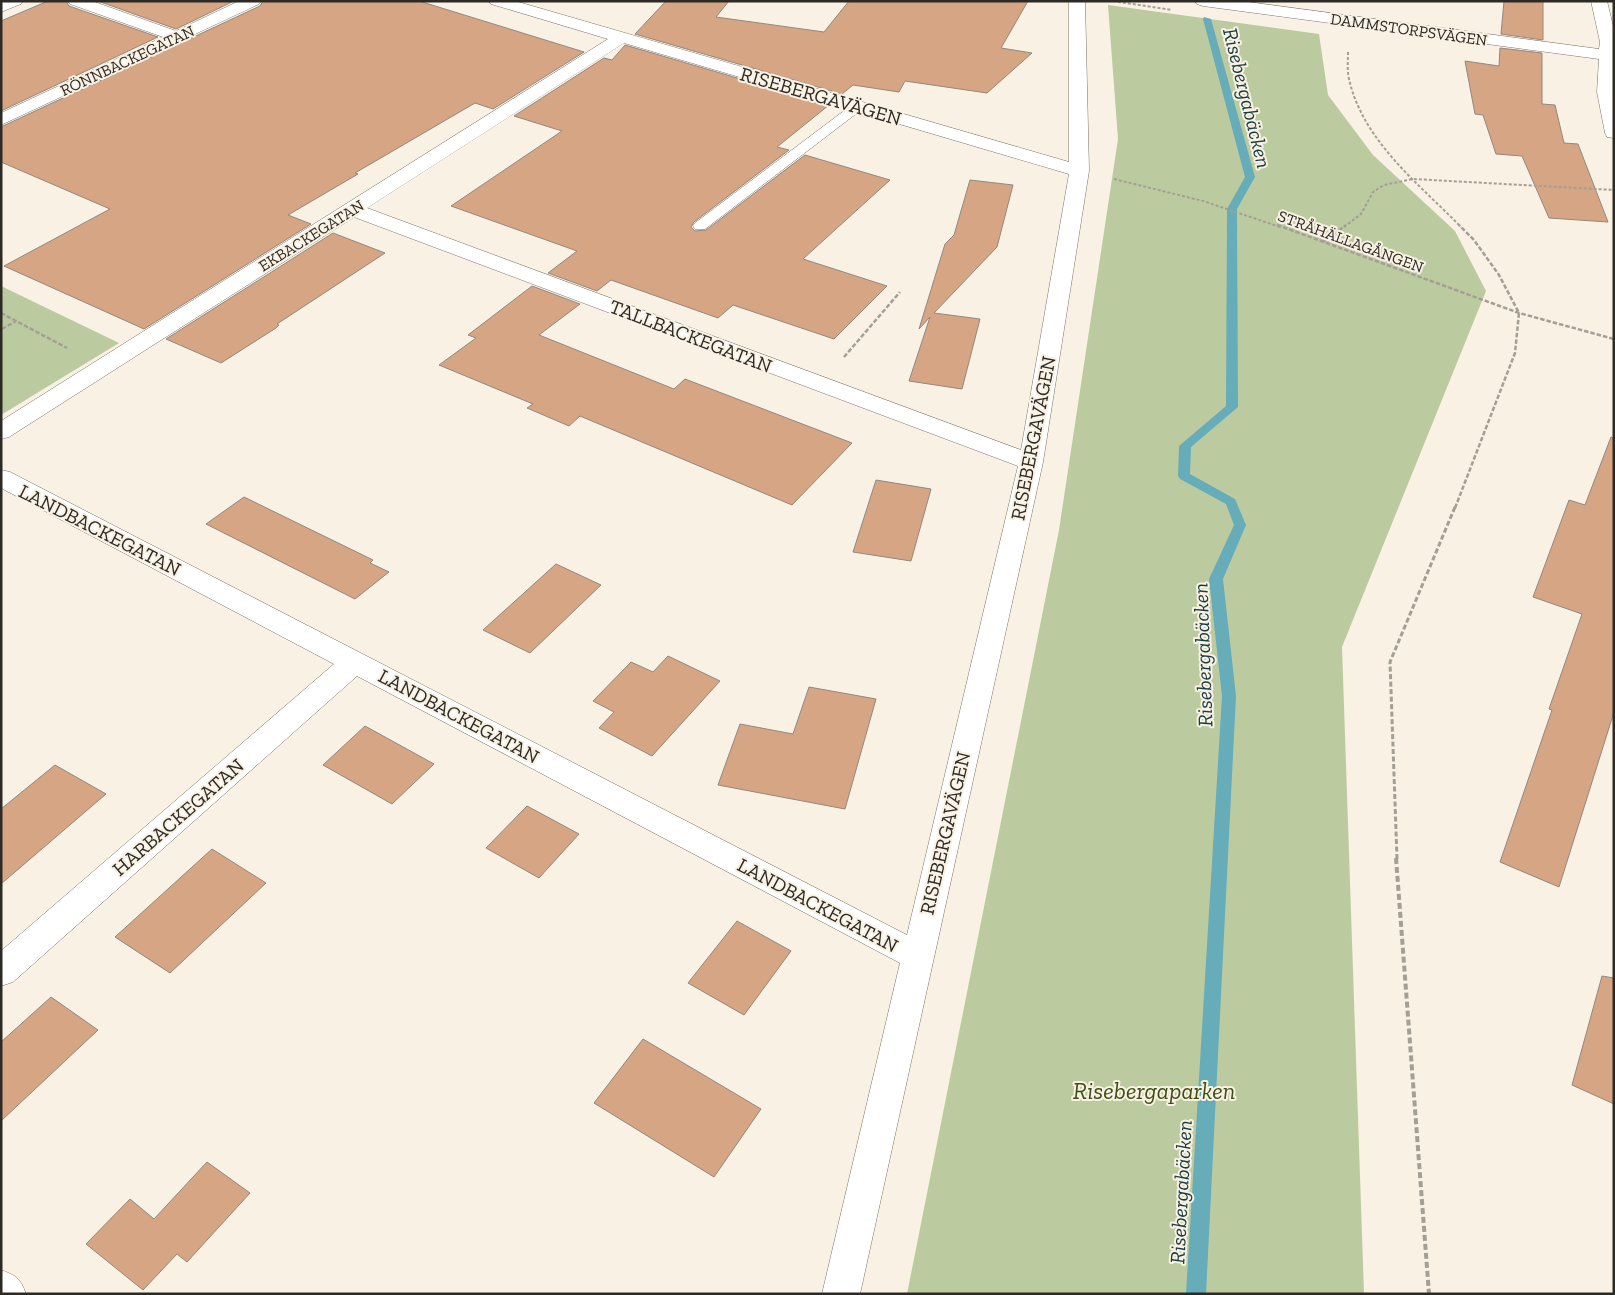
<svg xmlns="http://www.w3.org/2000/svg" width="1615" height="1295" viewBox="0 0 1615 1295" font-family="'Zilla Slab',serif">
<rect width="100%" height="100%" fill="#f8f1e4"/>
<path fill="#bccb9f" d="M1108,5L1319,34L1328,95L1373,155L1455,231L1486,291L1342,647L1364,1294H907L1059,530L1118,139Z
M1,286L119,343L1,415Z"/>
<g fill="none" stroke-linecap="round" stroke-linejoin="round">
<path fill="#66adb9" fill-rule="evenodd" d="M1204,17L1211,19L1255,177L1237,209L1238,407L1191,447L1190,474L1235,499L1246,525L1223,579L1236,696L1206,1294H1186L1222,696L1209,579L1234,525L1226,504L1180,479L1178,476L1179,446L1226,406L1227,209L1245,177L1203,19Z"/>
</g>
<path fill="#d6a584" stroke="#93877f" d="M48,1H66L69,6L158,37L1,111V21Z
M98,1H234L176,29Z
M263,1H419L584,52L493,109L475,103L355,173L358,174L288,215L311,224L144,329L4,266L110,209L1,162V127L260,6Z
M666,1H729L716,17L824,32L849,1H1028L1001,48L1032,53L987,93L905,81L899,92L853,85L842,94L635,34Z
M1504,1H1543V40L1501,34Z
M625,45L829,105L777,147L789,150L694,222L691,227L695,231L706,230L805,155L890,180L803,259L887,286L834,339L733,305L718,318L611,280L597,291L548,273L577,251L451,206L562,131L514,116L604,58L612,60Z
M1500,48L1542,53V104L1555,105L1564,143L1578,144L1608,222L1549,218L1522,156L1496,154L1483,115L1475,114L1465,61L1499,66Z
M970,180L1013,185L997,247L934,313L980,319L962,389L909,381L930,317L919,329L945,244L954,235Z
M333,233L385,253L277,324L279,325L276,328L221,363L166,339Z
M532,286L580,304L539,335L674,389L685,379L852,443L792,505L580,416L569,426L527,408L533,404L439,365L476,338L468,335Z
M1611,437L1614,438V712L1559,887L1500,862L1552,710L1549,709L1582,614L1533,597L1569,500L1585,505Z
M876,480L931,489L911,561L853,552Z
M244,497L373,560L370,563L389,572L355,599L206,524Z
M556,564L601,585L530,653L483,630Z
M668,656L720,681L652,756L599,728L614,712L593,701L631,662L653,672Z
M809,687L876,699L845,809L718,785L740,724L793,734Z
M365,726L434,764L392,804L323,765Z
M55,765L106,794L1,884V809Z
M527,806L579,834L539,878L486,848Z
M212,849L266,883L170,973L115,937Z
M737,921L791,951L744,1015L688,983Z
M1602,976L1614,978V1104L1572,1085Z
M51,997L98,1030L1,1121V1042Z
M643,1039L761,1109L714,1177L594,1103Z
M207,1162L250,1193L187,1262L177,1254L143,1290L86,1244L130,1199L154,1219Z"/>
<g fill="none" stroke-linecap="round" stroke-linejoin="round">
<g stroke="#7a7368" stroke-width="1">
<path id="lane" d="M857,103L861,104L863,107L861,110L705,229H695L693,226L695,223L853,104Z"/>
</g>
<g stroke="#7a7368" stroke-width="1">
<path id="street" d="M1,1H23L21,4L1,12Z
M68,1H92L176,31L239,1H261L259,4L1,125V113L163,37L70,4Z
M489,1H515L1069,162V1H1085L1089,171L1043,462L860,1294H822L900,963L357,676L13,982L1,986V951L334,664L1,488V470L10,472L907,935L1018,466L354,217L9,437L1,439V421L608,39L491,4ZM624,43L1069,174L1021,450L367,208Z
M1195,1H1241L1599,49L1600,42L1591,1H1607L1614,30V138L1607,137L1605,133L1597,92L1599,59L1203,6L1197,4Z
M1,1270C17,1276 20,1278 26,1294H1Z"/>
</g>
<path stroke="#a49f95" stroke-width="2" stroke-dasharray="3 2" stroke-linecap="butt" d="M1113,1L1172,10
M1348,52C1348,61 1347,70 1349,79C1363,141 1418,183 1461,227
M1114,179L1203,201L1280,227
M1344,227L1361,214L1373,192L1384,185L1413,179L1614,190"/>
<path stroke="#a49f95" stroke-width="2.5" stroke-dasharray="4.5 2" stroke-linecap="butt" d="M1277,225L1519,313L1614,339
M1323,242L1346,225
M1,313L67,348
M2,329L16,321
M844,357L900,292
M1455,508L1515,353L1519,313L1499,275L1474,240L1459,225"/>
<path stroke="#a49f95" stroke-width="3" stroke-dasharray="5 2.5" stroke-linecap="butt" d="M1397,859L1390,662L1455,507"/>
<path stroke="#a49f95" stroke-width="4" stroke-dasharray="6 3" stroke-linecap="butt" d="M1396,858L1429,1294"/>
<use href="#lane" fill="#fff" fill-rule="evenodd"/>
<use href="#street" fill="#fff" fill-rule="evenodd"/>
</g>
<g text-anchor="middle" stroke-width="4" stroke-linejoin="round" paint-order="stroke">
<g font-size="16" fill="#2d2a25" stroke="#f8f1e4">
<text transform="translate(1409 29) rotate(8)" y="6">DAMMSTORPSVÄGEN</text>
<text transform="translate(127 60) rotate(-25)" y="6">RÖNNBACKEGATAN</text>
<text transform="translate(311 235) rotate(-32)" y="6">EKBACKEGATAN</text>
<text transform="translate(1351 241) rotate(20)" y="6">STRÅHÄLLAGÅNGEN</text>
</g>
<g font-size="20" fill="#2d2a25" stroke="#f8f1e4">
<text transform="translate(821 96) rotate(16)" y="7">RISEBERGAVÄGEN</text>
<text transform="translate(691 336) rotate(21)" y="7">TALLBACKEGATAN</text>
<text transform="translate(1033 438) rotate(-79)" y="7">RISEBERGAVÄGEN</text>
<text transform="translate(100 530) rotate(27)" y="7">LANDBACKEGATAN</text>
<text transform="translate(459 716) rotate(28)" y="7">LANDBACKEGATAN</text>
<text transform="translate(178 817) rotate(-41)" y="7">HARBACKEGATAN</text>
<text transform="translate(945 833) rotate(-77)" y="7">RISEBERGAVÄGEN</text>
<text transform="translate(818 905) rotate(28)" y="7">LANDBACKEGATAN</text>
</g>
<g font-size="21" font-style="italic" fill="#193c42" stroke="#f8f1e4">
<text transform="translate(1247 98) rotate(76)" y="7">Risebergabäcken</text>
<text transform="translate(1203 655) rotate(-92)" y="7">Risebergabäcken</text>
<text transform="translate(1181 1192) rotate(-87)" y="7">Risebergabäcken</text>
</g>
<g font-size="24" font-style="italic" fill="#3f4e15" stroke="#f8f1e4">
<text x="1154" y="1099">Risebergaparken</text>
</g>
</g>
<rect width="1615" height="1295" fill="none" stroke="#2d2a25" stroke-width="5"/>
</svg>
